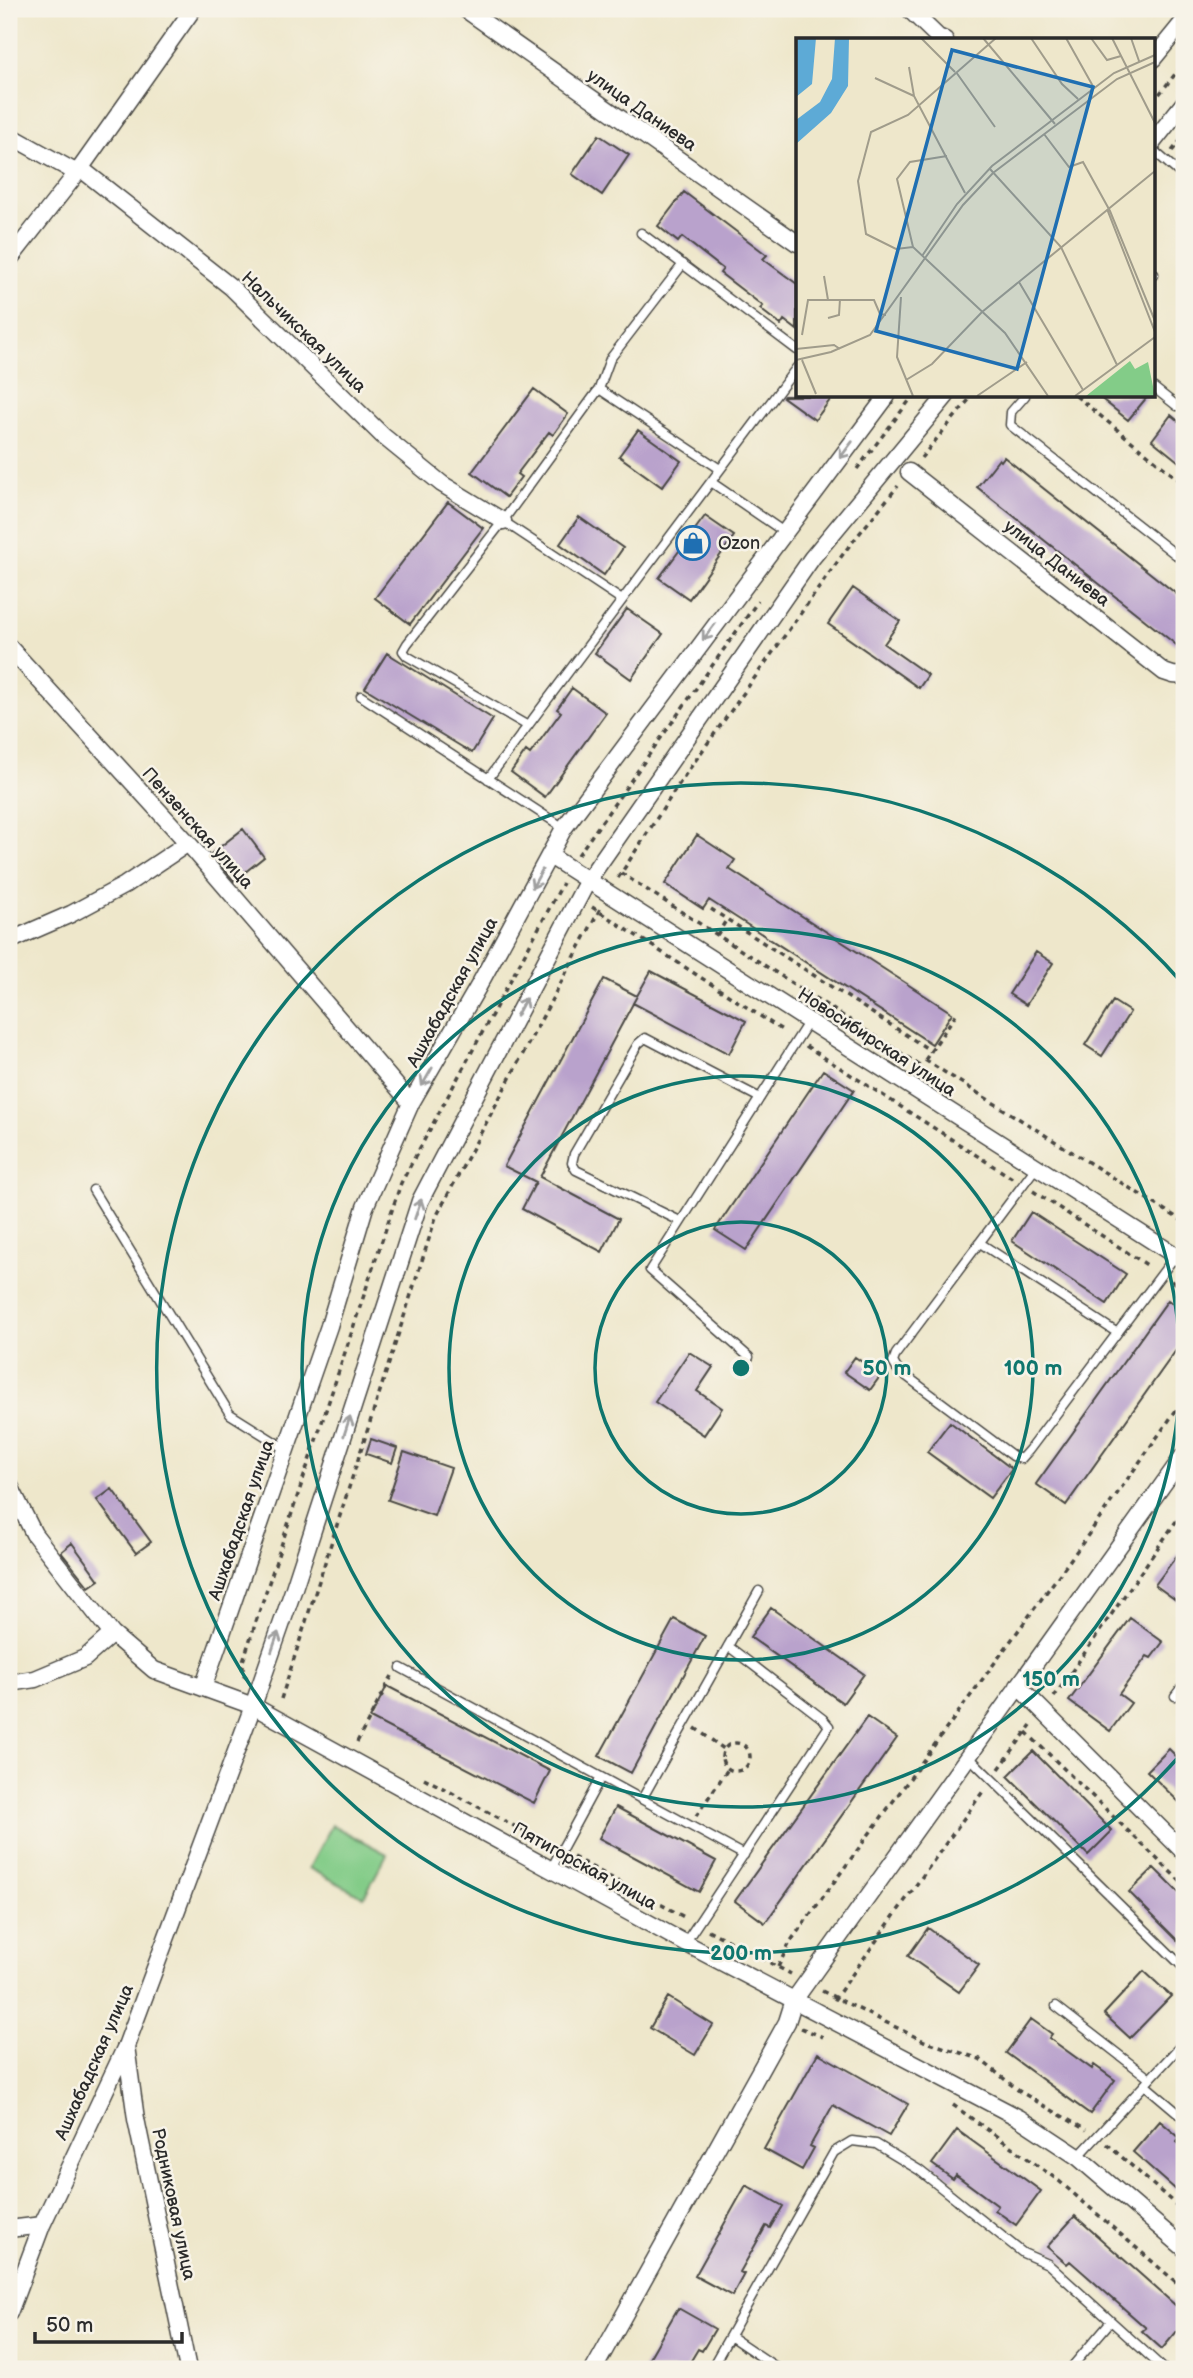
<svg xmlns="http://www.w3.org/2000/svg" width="1193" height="2378" viewBox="0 0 1193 2378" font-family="'Balsamiq Sans',sans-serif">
<rect width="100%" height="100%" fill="#f7f3e8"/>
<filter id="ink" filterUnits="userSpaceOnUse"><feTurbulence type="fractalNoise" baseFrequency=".0143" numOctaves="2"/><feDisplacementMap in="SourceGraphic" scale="14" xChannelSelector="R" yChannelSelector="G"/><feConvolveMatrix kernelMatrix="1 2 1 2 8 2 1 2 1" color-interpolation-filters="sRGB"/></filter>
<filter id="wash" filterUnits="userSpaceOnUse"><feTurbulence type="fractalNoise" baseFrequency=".00686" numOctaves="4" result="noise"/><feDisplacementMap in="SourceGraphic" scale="28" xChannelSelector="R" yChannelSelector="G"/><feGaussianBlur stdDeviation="1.57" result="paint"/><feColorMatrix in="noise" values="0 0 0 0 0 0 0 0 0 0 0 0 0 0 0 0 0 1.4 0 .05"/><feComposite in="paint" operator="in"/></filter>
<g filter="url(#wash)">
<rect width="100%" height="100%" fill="#eee7cb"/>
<path fill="#83cc88" stroke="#577c5a" stroke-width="2" d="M332,1825L387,1854L364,1897L309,1868Z"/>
<g id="blocks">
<path fill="#b9a2cc" d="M599,135L629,155L602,195L572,174Z
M684,192L767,255L763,259L797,284V330L784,320L781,325L760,309L763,306L720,273L723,269L682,237L678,242L658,226Z
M534,389L568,414L553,435L549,432L517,474L521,477L506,497L472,472Z
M784,396H833L815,420L783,397Z
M1098,396H1148L1128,420Z
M1171,415L1184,426V466L1152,440Z
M638,430L681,461L662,487L619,456Z
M1004,457L1184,600V651L977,487L999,459L1001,461Z
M448,502L483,528L410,624L375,598Z
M705,516L734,536L689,599L659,578Z
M579,517L623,548L604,575L560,544Z
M853,588L900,621L884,644L928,675L919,688L828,624Z
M627,609L663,634L631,679L595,653Z
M387,653L493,719L472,753L365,688Z
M572,688L606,713L545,797L511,772L526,751L530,754L561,712L557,709Z
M243,829L264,857L234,881L211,854Z
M697,835L735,860L729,869L952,1013L932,1044L709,900L703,909L665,884Z
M1036,952L1053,963L1026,1005L1009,994Z
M651,971L746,1021L729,1054L633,1003Z
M604,979L637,996L540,1177L619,1219L602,1252L522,1209L536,1182L504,1166Z
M1113,1001L1130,1012L1102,1056L1085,1045Z
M823,1070L854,1090L746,1250L715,1230Z
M1031,1212L1126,1274L1107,1304L1012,1241Z
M1168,1300L1184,1312V1339L1066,1505L1036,1484Z
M689,1352L713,1367L697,1391L722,1408L704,1435L655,1402Z
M855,1357L881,1375L870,1390L844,1372Z
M950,1422L1012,1469L990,1498L927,1452Z
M371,1439L397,1448L392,1463L366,1454Z
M404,1452L451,1468L434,1516L388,1500Z
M112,1489L151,1542L136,1553L97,1500Z
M72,1543L99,1580L89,1587L61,1552Z
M1184,1546V1606L1155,1585Z
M771,1608L864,1674L843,1703L750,1637Z
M1130,1618L1163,1642L1151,1658L1147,1656L1119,1694L1131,1703L1110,1731L1069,1701Z
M674,1619L705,1636L631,1773L599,1756Z
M387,1686L550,1771L534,1803L370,1718Z
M867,1717L897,1738L765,1923L735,1901Z
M1169,1749L1184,1764V1807L1147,1771Z
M1033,1751L1112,1831L1088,1855L1008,1776Z
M616,1807L716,1861L699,1892L599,1838Z
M1154,1868L1184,1898V1947L1129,1892Z
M928,1928L979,1965L959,1992L908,1956Z
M1144,1971L1171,1996L1130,2038L1104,2014Z
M668,1997L713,2025L695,2055L650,2028Z
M1031,2019L1052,2034L1049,2038L1092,2069L1094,2065L1115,2080L1090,2114L1006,2053Z
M818,2053L908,2104L889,2136L833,2105L810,2146L814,2148L802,2170L764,2149Z
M1160,2121L1180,2138L1177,2142L1184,2148V2197L1133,2152Z
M957,2130L1041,2191L1016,2225L995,2210L998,2206L956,2175L953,2179L932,2164Z
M746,2185L783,2206L770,2228L766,2226L740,2272L744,2274L732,2296L695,2276Z
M1075,2216L1184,2313V2323L1162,2349L1142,2331L1146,2328L1070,2261L1067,2264L1047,2247Z
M678,2308L715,2329L702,2351L698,2349L686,2369H643Z"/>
</g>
</g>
<g filter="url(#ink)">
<use href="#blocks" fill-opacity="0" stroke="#484743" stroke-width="2"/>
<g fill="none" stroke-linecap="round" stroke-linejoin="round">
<g stroke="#484743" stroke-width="11">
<path id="service" d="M1153,150L1184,177
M641,233L797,350
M1153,275L1154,274
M1153,387L1177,406H1184
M599,389L720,469
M1025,396L1011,412L1010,425L1184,561
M711,482L784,532
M503,521L622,600
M361,696L564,828
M528,726L407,656L403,651L407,644L503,521L599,389L610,359L683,264
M488,779L797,367
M1037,1166L896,1354L893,1362L897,1369L1013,1456L1021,1459L1029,1450L1176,1255
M93,1190L230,1414L286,1449
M680,1221L576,1170L572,1163L574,1154L638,1044L645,1038L760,1098
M980,1243L1116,1332
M749,1357L650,1270L809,1021
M401,1668L744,1855
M1175,1696L1184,1684
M968,1756L1184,1968
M642,1799L759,1591
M551,1869L601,1777
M685,1943L829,1726L823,1719L728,1646
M1056,2006L1150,2079
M1145,2085L1184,2118
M1078,2157L1184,2042
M730,2336L779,2369
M711,2369L834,2152L852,2141L876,2144L919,2170L1023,2253L1048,2264L1164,2369
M1070,2369L1111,2321"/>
</g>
<g stroke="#484743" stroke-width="19">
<path id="minor" d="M465,9L797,243
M909,9L938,37L945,40
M1153,59L1184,21
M9,135L77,173
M1153,142L1184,103
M80,168L231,287L383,436L442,484L503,521
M9,260L77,173L193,9
M909,472L1164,672L1173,675L1184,676
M9,647L188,843L411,1103
M550,856L1184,1261
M9,941L71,914L125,885L188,843
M9,1484L34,1534L112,1634L154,1670L253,1706L685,1943L1019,2118L1078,2157L1184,2248
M9,1683L35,1679L85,1658L112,1634
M1018,1686L1184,1852
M203,1688L329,1326L365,1207L411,1103L478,987L564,828L887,396
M126,2046L136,2119L188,2369
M9,2229L42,2225
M9,2313L42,2225L126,2046L253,1706L294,1588L420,1201L588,880L812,558L946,396
M594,2369L787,2022L794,2000L1184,1455"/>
</g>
<path stroke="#484743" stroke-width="3.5" stroke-dasharray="5 5" stroke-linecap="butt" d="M1153,102L1184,63
M1172,151L1184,136
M1076,396L1184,484
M921,458L972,396
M857,469L913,396
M578,855L758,601
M621,873L921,1066
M618,878L685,775L846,550L898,486
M592,907L785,1032
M711,909L931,1051
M717,935L727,919
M806,1046L1012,1178
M925,1060L1184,1222
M925,1060L958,1011
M1033,1191L1150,1267
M1171,1281L1184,1289
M247,1678L243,1675V1661L401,1183L563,883
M1054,1697L1184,1510
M281,1699L436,1217L600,909
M695,1728L724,1749
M1026,1732L1184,1885
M357,1742L392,1676
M722 1757a14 14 0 1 1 28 0a14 14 0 1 1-28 0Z
M999,1769L1031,1725
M424,1778L550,1845
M696,1816L728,1769
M573,1857L686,1918
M708,1930L791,1974
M778,1967L790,1942L1081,1545L1184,1399
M822,1991L924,2041L980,2059L1019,2091L1086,2130
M834,2000L984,1790
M801,2028L823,2037
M953,2105L1059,2181L1184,2289
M1107,2144L1184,2212"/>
<use href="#service" stroke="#fff" stroke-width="8"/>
<use href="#minor" stroke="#fff" stroke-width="16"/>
</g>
<defs><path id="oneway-shaft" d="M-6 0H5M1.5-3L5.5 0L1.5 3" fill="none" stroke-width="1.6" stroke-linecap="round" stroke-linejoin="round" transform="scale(1.75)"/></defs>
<g stroke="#a0a0a0">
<use href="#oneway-shaft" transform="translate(846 450) rotate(127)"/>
<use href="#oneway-shaft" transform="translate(709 632) rotate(127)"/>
<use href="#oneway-shaft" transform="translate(537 879) rotate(119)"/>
<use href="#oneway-shaft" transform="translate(521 1007) rotate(-62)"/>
<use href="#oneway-shaft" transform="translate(427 1077) rotate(120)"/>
<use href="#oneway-shaft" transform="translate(418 1209) rotate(-71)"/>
<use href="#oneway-shaft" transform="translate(347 1426) rotate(-72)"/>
<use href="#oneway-shaft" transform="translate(275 1642) rotate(-71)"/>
</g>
</g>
<g fill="none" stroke="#0f766e" stroke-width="3.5">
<circle cx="741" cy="1368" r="146"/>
<circle cx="741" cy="1368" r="292"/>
<circle cx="741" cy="1368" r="439"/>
<path d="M1183 1752A585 585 0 1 1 1183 984"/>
</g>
<defs>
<g id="shop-ring" transform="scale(1.75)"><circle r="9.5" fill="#f7f3e8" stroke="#1f6fb2" stroke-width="1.5"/><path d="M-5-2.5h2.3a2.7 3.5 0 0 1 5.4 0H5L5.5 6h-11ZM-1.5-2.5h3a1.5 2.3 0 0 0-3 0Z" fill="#1f6fb2"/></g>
</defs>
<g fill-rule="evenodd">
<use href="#shop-ring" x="693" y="543"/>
</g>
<g text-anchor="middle" stroke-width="5" stroke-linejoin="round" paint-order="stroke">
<g font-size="18" fill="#2b2b2b" stroke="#f7f3e8">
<text transform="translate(642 110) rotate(35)" y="6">улица Даниева</text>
<text transform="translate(304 332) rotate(44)" y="6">Нальчикская улица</text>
<text transform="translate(1057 563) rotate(38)" y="6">улица Даниева</text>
<text transform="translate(198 828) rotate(48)" y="6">Пензенская улица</text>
<text transform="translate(452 992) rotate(-61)" y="6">Ашхабадская улица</text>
<text transform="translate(877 1042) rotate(33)" y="6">Новосибирская улица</text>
<text transform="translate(241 1520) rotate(-71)" y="6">Ашхабадская улица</text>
<text transform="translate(585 1866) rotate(29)" y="6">Пятигорская улица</text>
<text transform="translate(94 2062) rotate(-66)" y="6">Ашхабадская улица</text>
<text transform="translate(174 2204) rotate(78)" y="6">Родниковая улица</text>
</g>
<g font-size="18" fill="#2b2b2b" stroke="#f7f3e8" text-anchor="start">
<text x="718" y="549">Ozon</text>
</g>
</g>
<g transform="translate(796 38)">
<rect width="359" height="359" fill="#eee7cb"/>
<path d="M334,323L339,331L352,324L359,358H290Z" fill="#83cc88"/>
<path d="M0,0H20L16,46L0,59ZM39,0H53L52,48L35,75L0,106V82L24,64L36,41Z" fill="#5daad6"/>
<path fill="none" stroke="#a09c8b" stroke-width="2" d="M125,0L159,34M187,0L259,86M235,0L266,46L282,61M270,0L298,50M295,0L311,22L325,18M316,0L359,85M335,0L343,23M113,29L118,58L169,155M160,34L199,89M79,40L118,58M248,96L273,129L287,124L314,173L359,283M151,118L114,124L101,141L117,209L209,295L252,358M194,131L265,209L321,327M311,171L359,294M117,209L100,211L70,196L62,143L75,94L112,77L200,0M126,218L161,166L196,128L318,35L359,17M28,238L32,262M223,244L287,352M105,259L101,319L117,358M32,280L43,277L44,261M6,297L12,262H78L84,276L90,277M0,311L38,307L44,311M0,322L35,314L74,297L167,167L197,135L321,41L359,24M6,322L20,356M110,342L136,326L186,274L359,133M181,358L231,324M279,358L359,299"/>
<path fill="#1f6fb2" fill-opacity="0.15" stroke="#1f6fb2" stroke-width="3.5" d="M156,12L297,49L221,331L80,293Z"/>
<rect width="359" height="359" fill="none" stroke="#2b2b2b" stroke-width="3.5"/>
</g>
<circle cx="741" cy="1368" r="10" fill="#0f766e" stroke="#f7f3e8" stroke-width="3.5"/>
<g font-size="21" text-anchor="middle" font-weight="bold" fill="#0f766e" stroke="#f7f3e8" stroke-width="5" stroke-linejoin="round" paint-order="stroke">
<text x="887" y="1375">50 m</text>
<text x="1033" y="1375">100 m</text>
<text x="1051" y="1686">150 m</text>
<text x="741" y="1960">200 m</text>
</g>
<rect width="1193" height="2378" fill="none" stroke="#f7f3e8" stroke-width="35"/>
<path d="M35 2332v10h147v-10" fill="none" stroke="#2b2b2b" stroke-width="3.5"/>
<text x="46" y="2332" font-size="21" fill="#2b2b2b" stroke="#f7f3e8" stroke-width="5" paint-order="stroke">50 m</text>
</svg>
